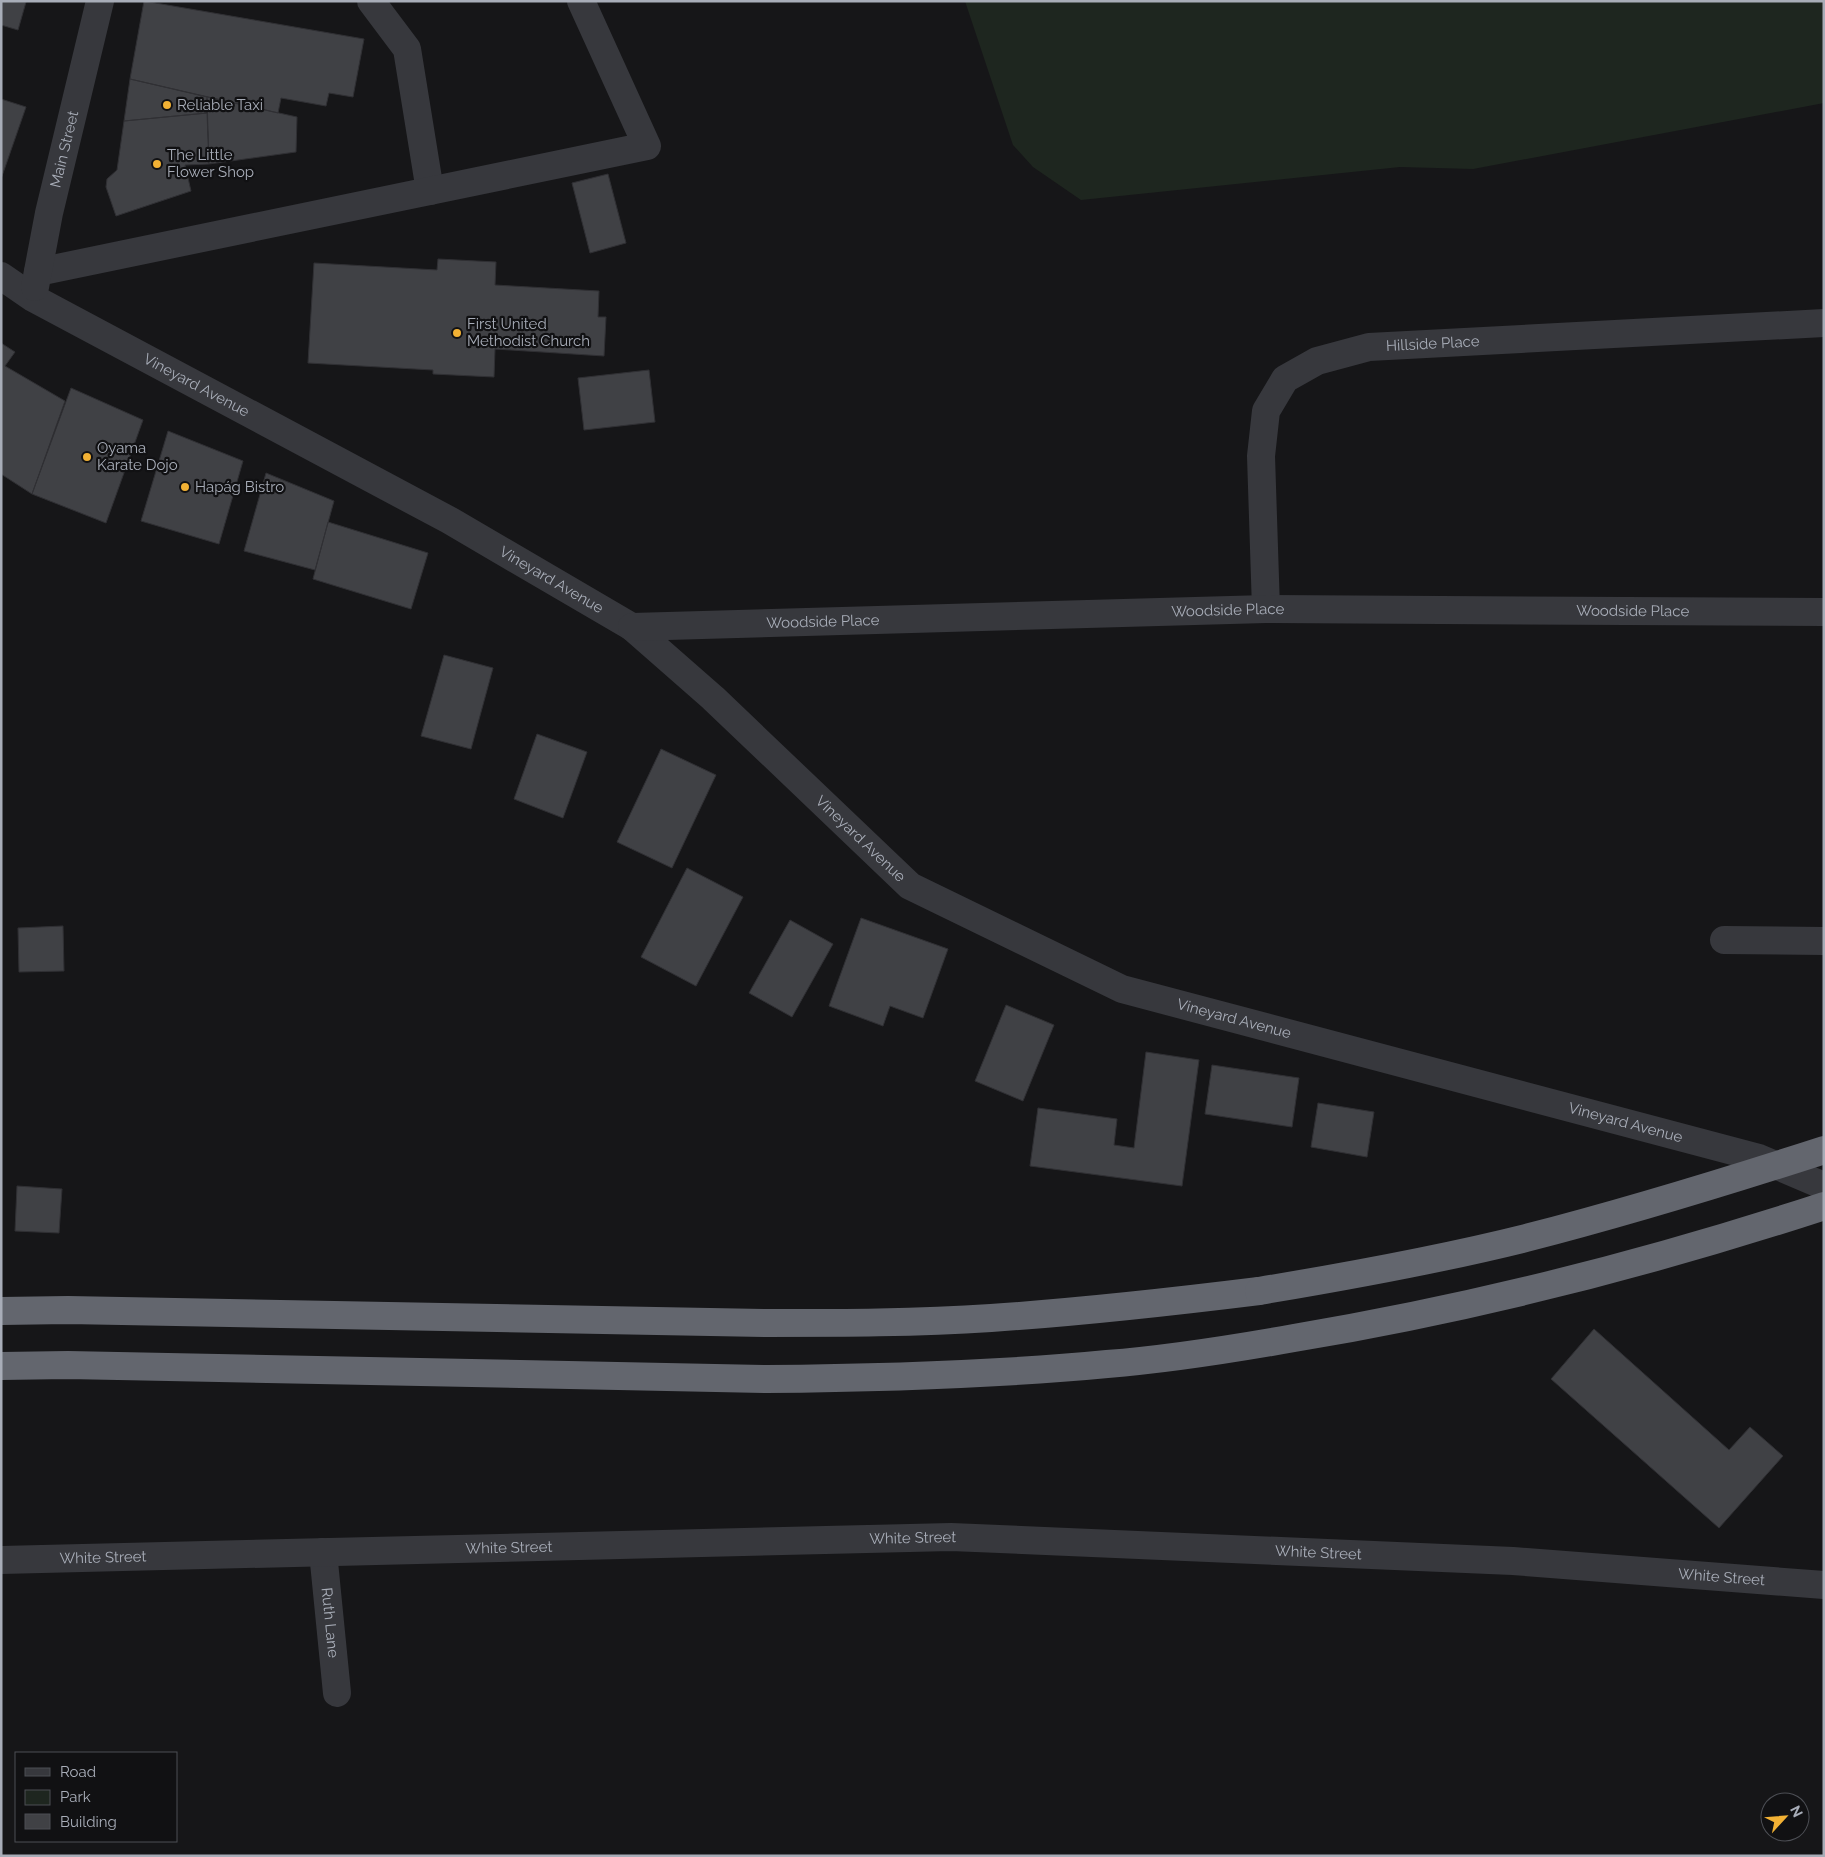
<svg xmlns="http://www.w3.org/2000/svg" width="1825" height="1857" viewBox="0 0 1825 1857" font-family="Raleway,sans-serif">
<rect width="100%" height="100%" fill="#161618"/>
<path fill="#1e261f" d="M965,1H1824V103L1473,169L1400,167L1081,200L1033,167L1013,145Z"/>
<path fill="#404145" stroke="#303034" d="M1,1L26,2L18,30L1,25Z
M144,1L364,39L353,97L329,93L326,106L281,98L278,113L130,79Z
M130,79L207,97V113L124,121Z
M207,97L297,117L296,152L209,164Z
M1,99L26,107L1,179Z
M207,113L209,164L185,165L191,191L116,216L106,187L107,179L117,170L124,121Z
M608,174L626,243L590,253L572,183Z
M438,259L496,262L495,285L599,291L598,317H606L604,356L495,349L494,377L433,374V370L308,363L314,263L437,270Z
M1,343L15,352L5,366L65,401L32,494L1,474Z
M649,370L655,422L584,430L578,378Z
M71,388L143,420L106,523L32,494Z
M168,431L243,461L219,544L141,521Z
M266,473L334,501L315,570L244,551Z
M328,522L428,553L411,609L313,579Z
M444,655L493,668L471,749L421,736Z
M537,734L587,752L563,818L514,799Z
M661,749L716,775L672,868L617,842Z
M687,868L743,897L696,986L641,957Z
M861,918L948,949L923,1018L890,1006L883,1026L829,1006Z
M790,920L833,944L792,1017L749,993Z
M63,926L64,971L19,972L18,928Z
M1006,1005L1054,1025L1023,1101L975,1081Z
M1146,1052L1199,1060L1182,1186L1030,1166L1038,1108L1117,1119L1114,1145L1134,1148Z
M1212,1065L1299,1078L1292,1127L1205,1114Z
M1318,1103L1374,1112L1367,1157L1311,1147Z
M17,1186L62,1189L59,1233L15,1231Z
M1594,1329L1729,1450L1750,1427L1783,1456L1719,1528L1551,1379Z"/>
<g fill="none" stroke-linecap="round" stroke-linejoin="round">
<g stroke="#37383d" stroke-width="28">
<path d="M371,1L407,49L430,191"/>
<path d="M38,272L647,146L581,1"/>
<path id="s1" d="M1,276L33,298L449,520L632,627L713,698L910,886L1122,989L1759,1158L1824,1186"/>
<path id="s2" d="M35,287L49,213L100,1"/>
<path id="s3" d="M1266,609L1261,456L1266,411L1285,379L1317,361L1369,347L1824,323"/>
<path id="s4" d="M632,627L1266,609L1824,612"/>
<path d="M1724,940L1824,941"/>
<path id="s5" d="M323,1552L337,1693"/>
<path id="s6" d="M1,1560L951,1537L1513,1561L1824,1585"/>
</g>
<path stroke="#63666e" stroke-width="28" d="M1,1311L68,1310L766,1323C841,1323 916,1323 991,1318C1080,1312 1170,1302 1259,1291
M1,1366L68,1365L766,1379C880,1378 993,1375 1107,1364C1170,1359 1232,1349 1294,1338C1474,1308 1650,1263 1824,1206"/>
<path stroke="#63666e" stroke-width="28" d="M1259,1291C1349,1276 1438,1260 1526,1238C1627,1212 1725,1182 1824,1150"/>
</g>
<g fill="#f2b134" stroke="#111113" stroke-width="2">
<circle cx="167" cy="105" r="5"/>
<circle cx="157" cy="164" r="5"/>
<circle cx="457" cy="333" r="5"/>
<circle cx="87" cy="457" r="5"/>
<circle cx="185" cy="487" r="5"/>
</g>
<g text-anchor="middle" stroke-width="4.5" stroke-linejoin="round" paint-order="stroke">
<g font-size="15" fill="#a8adb8" stroke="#111113" text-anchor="start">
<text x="177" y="110">Reliable Taxi</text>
<text x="167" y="160">The Little<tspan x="167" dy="17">Flower Shop</tspan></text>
<text x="467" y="329">First United<tspan x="467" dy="17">Methodist Church</tspan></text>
<text x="97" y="453">Oyama<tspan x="97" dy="17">Karate Dojo</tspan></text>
<text x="195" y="492">Hapág Bistro</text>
</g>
<g font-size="15" fill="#a8adb8" stroke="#111113">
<text dy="5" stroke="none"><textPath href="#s2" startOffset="141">Main Street</textPath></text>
<text dy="5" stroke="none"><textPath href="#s3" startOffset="390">Hillside Place</textPath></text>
<text dy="5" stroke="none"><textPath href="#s1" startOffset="224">Vineyard Avenue</textPath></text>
<text dy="5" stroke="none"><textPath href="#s1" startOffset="629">Vineyard Avenue</textPath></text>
<text dy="5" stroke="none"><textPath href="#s4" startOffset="596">Woodside Place</textPath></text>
<text dy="5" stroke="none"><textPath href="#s4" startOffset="1001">Woodside Place</textPath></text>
<text dy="5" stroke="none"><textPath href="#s4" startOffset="191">Woodside Place</textPath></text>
<text dy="5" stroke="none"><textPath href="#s1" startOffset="1034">Vineyard Avenue</textPath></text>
<text dy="5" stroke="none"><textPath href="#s1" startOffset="1454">Vineyard Avenue</textPath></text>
<text dy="5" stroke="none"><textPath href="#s1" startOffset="1859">Vineyard Avenue</textPath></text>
<text dy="5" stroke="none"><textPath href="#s6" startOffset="912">White Street</textPath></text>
<text dy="5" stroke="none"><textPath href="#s6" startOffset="508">White Street</textPath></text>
<text dy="5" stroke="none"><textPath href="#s6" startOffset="1318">White Street</textPath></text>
<text dy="5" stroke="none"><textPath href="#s6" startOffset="102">White Street</textPath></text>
<text dy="5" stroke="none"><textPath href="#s6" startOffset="1722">White Street</textPath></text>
<text dy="5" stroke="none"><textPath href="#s5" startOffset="71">Ruth Lane</textPath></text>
</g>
</g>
<rect width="1825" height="1857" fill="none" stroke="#a8adb8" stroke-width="5"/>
<rect x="15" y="1752" width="162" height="90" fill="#111113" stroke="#4d4f55"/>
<rect x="25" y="1768" width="25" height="8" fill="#37383d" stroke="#4d4f55"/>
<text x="60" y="1777" font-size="15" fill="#a8adb8">Road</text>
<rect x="25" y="1790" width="25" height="15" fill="#1e261f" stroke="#4d4f55"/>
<text x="60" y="1802" font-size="15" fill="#a8adb8">Park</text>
<rect x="25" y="1814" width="25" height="15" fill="#404145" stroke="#4d4f55"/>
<text x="60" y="1827" font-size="15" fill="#a8adb8">Building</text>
<g transform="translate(1785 1817) rotate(64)"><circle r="24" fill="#111113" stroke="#4d4f55"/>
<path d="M0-4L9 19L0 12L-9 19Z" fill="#f2b134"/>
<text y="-8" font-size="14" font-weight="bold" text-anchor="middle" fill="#a8adb8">N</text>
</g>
</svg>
